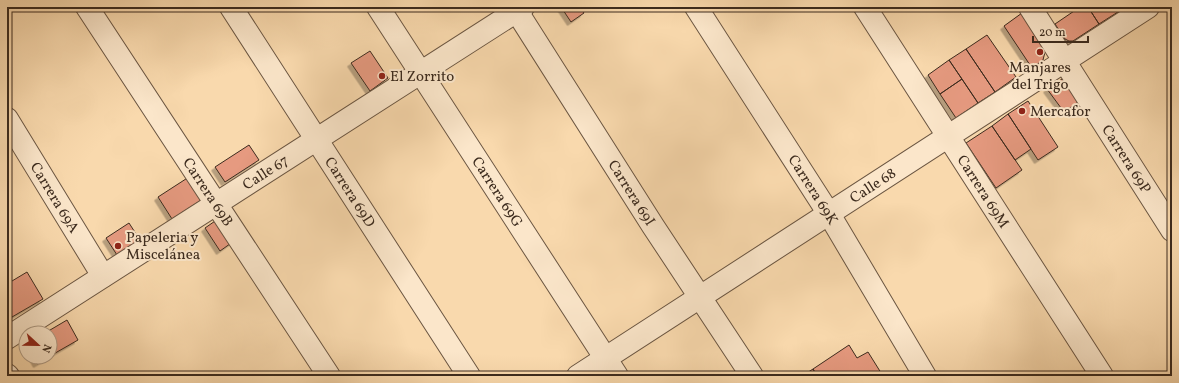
<svg xmlns="http://www.w3.org/2000/svg" width="1179" height="383" viewBox="0 0 1179 383" font-family="Vollkorn,serif">
<defs>
<filter id="shadow"><feDropShadow dx="-3.5" dy="3.5" stdDeviation="0" flood-color="#0004"/></filter>
</defs>
<rect width="100%" height="100%" fill="#f9d9ad"/>
<filter id="stains"><feTurbulence type="fractalNoise" baseFrequency=".005" numOctaves="4"/><feColorMatrix values="0 0 0 0 .2 0 0 0 0 .09 0 0 0 0 .02 0 0 0 .5 -.17"/></filter>
<radialGradient id="worn" r=".72"><stop offset=".6" stop-color="#630" stop-opacity="0"/><stop offset="1" stop-color="#630" stop-opacity=".3"/></radialGradient>
<path fill="#e69a80" stroke="#3c2b1e" filter="url(#shadow)" d="M561,7H580L584,13L571,22Z
M1080,7H1088L1099,24L1073,41H1069L1065,39L1055,24Z
M1088,7H1119L1121,10L1099,24Z
M1022,13L1046,48L1043,60L1032,68L1004,26Z
M987,35L1016,77L995,92L966,49Z
M966,49L995,92L978,103L949,60Z
M370,51L388,78L370,91L351,63Z
M949,60L962,79L940,94L928,75Z
M1065,77L1081,100L1064,112L1047,89Z
M962,79L978,103L956,118L940,94Z
M1028,101L1058,147L1038,160L1008,114Z
M1008,114L1031,149L1015,160L992,126Z
M992,126L1022,170L996,188L966,143Z
M249,145L259,160L225,182L215,167Z
M192,175L206,197L172,219L158,197Z
M218,219L234,241L220,251L205,228Z
M129,223L140,240L117,255L106,238Z
M27,272L43,299L12,317L7,308V284Z
M67,320L78,340L50,356V333H45Z
M849,345L857,358L868,352L883,376H817L813,369Z
M33,357H49L37,364Z
M813,369L817,376H802Z"/>
<g fill="none" stroke-linecap="round" stroke-linejoin="round">
<g stroke="#6b5642" stroke-width="24">
<g id="minor">
<path id="s1" d="M87,7L329,376"/>
<path id="s2" d="M231,7L469,376"/>
<path id="s3" d="M378,7L617,376"/>
<path id="s4" d="M514,7L653,226L752,376"/>
<path id="s5" d="M696,7L829,214L925,376"/>
<path id="s6" d="M865,7L1102,376"/>
<path id="s7" d="M1030,7L1172,230"/>
<path id="s8" d="M7,119L103,276"/>
<path id="s9" d="M7,338L523,7"/>
<path d="M7,375L8,376"/>
<path id="s10" d="M578,376L1148,7"/>
</g>
</g>
<use href="#minor" stroke="#fbe6ca" stroke-width="22"/>
</g>
<g fill="#8f2418" stroke="#fbe6ca" stroke-width="1.5">
<circle cx="1040" cy="52" r="4"/>
<circle cx="382" cy="76" r="4"/>
<circle cx="1022" cy="111" r="4"/>
<circle cx="118" cy="246" r="4"/>
</g>
<g text-anchor="middle" stroke-width="4" stroke-linejoin="round" paint-order="stroke">
<g font-size="15" fill="#3c2b1e" stroke="#fbe6ca" text-anchor="start">
<text x="1040" y="72" text-anchor="middle">Manjares<tspan x="1040" dy="17">del Trigo</tspan></text>
<text x="390" y="81">El Zorrito</text>
<text x="1030" y="116">Mercafor</text>
<text x="126" y="242">Papeleria y<tspan x="126" dy="17">Miscelánea</tspan></text>
</g>
<g font-size="15" fill="#3c2b1e" stroke="#fbe6ca">
<text dy="5" stroke="none"><textPath href="#s7" startOffset="180">Carrera 69P</textPath></text>
<text dy="5" stroke="none"><textPath href="#s9" startOffset="307">Calle 67</textPath></text>
<text dy="5" stroke="none"><textPath href="#s10" startOffset="351">Calle 68</textPath></text>
<text dy="5" stroke="none"><textPath href="#s5" startOffset="217">Carrera 69K</textPath></text>
<text dy="5" stroke="none"><textPath href="#s1" startOffset="221">Carrera 69B</textPath></text>
<text dy="5" stroke="none"><textPath href="#s3" startOffset="220">Carrera 69G</textPath></text>
<text dy="5" stroke="none"><textPath href="#s2" startOffset="220">Carrera 69D</textPath></text>
<text dy="5" stroke="none"><textPath href="#s4" startOffset="220">Carrera 69I</textPath></text>
<text dy="5" stroke="none"><textPath href="#s6" startOffset="219">Carrera 69M</textPath></text>
<text dy="5" stroke="none"><textPath href="#s8" startOffset="92">Carrera 69A</textPath></text>
</g>
</g>
<rect width="1179" height="383" fill="none" stroke="#f9d9ad" stroke-width="24"/>
<rect x="8" y="8" width="1163" height="367" fill="none" stroke="#3c2b1e" stroke-width="2"/>
<rect x="12" y="12" width="1155" height="359" fill="none" stroke="#3c2b1e"/>
<g transform="translate(38 345) rotate(112)"><circle r="19" fill="#fbe6ca" stroke="#af9b85"/>
<path d="M0-3L7 15L0 10L-7 15Z" fill="#8f2418"/>
<text y="-6" font-size="11" font-weight="bold" text-anchor="middle" fill="#3c2b1e">N</text>
</g>
<path d="M1033 36v6h55v-6" fill="none" stroke="#3c2b1e" stroke-width="2"/>
<text x="1039" y="36" font-size="12" fill="#3c2b1e" stroke="#fbe6ca" stroke-width="3" paint-order="stroke">20 m</text>
<rect width="100%" height="100%" filter="url(#stains)"/>
<rect width="100%" height="100%" fill="url(#worn)"/>
</svg>
